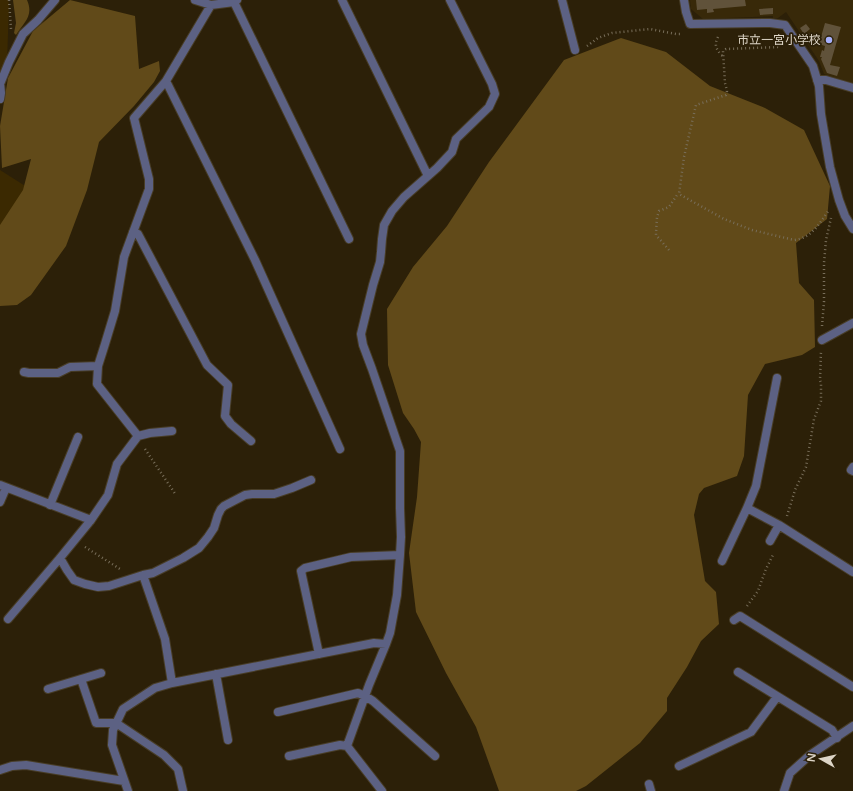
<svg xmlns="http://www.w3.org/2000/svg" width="853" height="791" viewBox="0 0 853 791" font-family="'Varela Round','Noto Sans JP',sans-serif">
<rect width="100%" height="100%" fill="#2c2008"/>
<path fill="#382909" d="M690,0H853V83L824,74L819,61L786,12L778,18H773V16L703,19L691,9Z"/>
<path fill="#3b2901" d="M0,0H8L9,4L7,63L0,73Z
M0,170L30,189L0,237Z"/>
<path fill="#614a19" d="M13,0H27C34,16 24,22 16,35L14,33L16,23Z
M70,0L135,16L139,69L159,61L160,71L154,82L134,106L99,142L87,190L66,246L31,295L17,305L0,306V225L23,190L31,159L2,168L0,126L8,78L33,31Z
M621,38L666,52L710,86L765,108L804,130L830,186L827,219L796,243L799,283L814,300L815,347L802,355L765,364L748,395L744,456L737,476L704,488L699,494L694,515L705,581L716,592L719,624L701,641L687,667L667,698V711L640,743L586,786L576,791H499L476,727L446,673L416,612L409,553L417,497L421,442L414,429L403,413L388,365L387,309L413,267L447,226L489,162L564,60Z"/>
<path fill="#60523a" d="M696,0H745L746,6L713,9L714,12L707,13V9L697,10Z
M773,8V14L760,15L759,9Z
M825,23L841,27L830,65L840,67L837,76L827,73L821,59L822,57H820L822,50L824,51L825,46L819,44Z
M806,24L810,29L804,34L800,28Z
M809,33L815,40L809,44L804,36Z"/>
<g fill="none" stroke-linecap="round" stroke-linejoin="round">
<g stroke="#483d27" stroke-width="10">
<path id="street" d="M195,0L211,5L234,2L237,0
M342,0L428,176
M562,0L575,50
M684,0L686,12L690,24L770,23L785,25L813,66L819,86L821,114L830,167L839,200L845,216L853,229
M234,2L349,239
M817,80H826L853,88
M166,81L255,260L340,449
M0,84L9,62L23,34L38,20L55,0
M0,99L1,93L0,83
M133,232L138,234L207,365L228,385L225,416L231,424L251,441
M822,340L853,323
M24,372L29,373H58L70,367L98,366
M138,436L150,433L172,431
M853,467L851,470L853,471
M0,485L91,520
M0,502L6,488
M50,505L78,437
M747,508L779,525L853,572
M770,541L779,525
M60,558L67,570L74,580L85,584L98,587L109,586L143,575L153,573L183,558L199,548L208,537L214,528L218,515L221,509L224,506L245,495L252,494H274L292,488L311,480
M722,561L747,508L756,486L777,378
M143,575L165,639L172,683L374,643L386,644L390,633L397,595L400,555L401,537L400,508V451L372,369L363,345L361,334L373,285L380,262L381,252L382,239L384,225L392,211L404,197L437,168L452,152L456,139L489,107L495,94L492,84L450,0
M8,619L60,558L91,520L108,495L117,464L138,436L97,384L98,366L105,344L115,311L124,257L149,189V179L134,118L166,81L211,5
M734,620L740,616L853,687
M319,654L301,571L305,568L351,557L400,555
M738,672L832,730L837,738
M216,674L228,740
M81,679L96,723H116L164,755L178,769L183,791
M48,689L101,673
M278,712L358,693L365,696L373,701L435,756
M289,756L340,745L347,746
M679,766L751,732L777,697
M0,770L12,766L26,765L124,781
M649,784L651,791
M128,791L112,745L113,730L123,709L155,688L172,683
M382,791L347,746L369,685L386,644
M784,791L790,773L810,755L853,726"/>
</g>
<path stroke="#786e5a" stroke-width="2.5" stroke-dasharray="1 3" stroke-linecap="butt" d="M9,0L11,29
M718,37C714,45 716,48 721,55L723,56
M779,41L780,47L726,49L723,51L725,83L727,91L726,95L696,105L684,157L679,194L724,219L752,230L794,240C812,238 819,224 829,210
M587,46L598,38L612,33L650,29L676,34H682
M669,250L656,235V233L657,217L659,211L669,207L677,195L679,194
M822,326L824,302V263L826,240L831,218
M145,449L176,495
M787,516L795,490L806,467L814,419L821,401V383L820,380L821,351
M85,547L120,569
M747,606L758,591L766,569L774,553"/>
<use href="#street" stroke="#5c6183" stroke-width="8"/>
</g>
<circle fill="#a7b1fc" stroke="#2c2008" stroke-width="1.5" cx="829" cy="40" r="4"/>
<g text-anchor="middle" stroke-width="3.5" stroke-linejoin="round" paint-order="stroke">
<g font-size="12" fill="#ddd5c7" stroke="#2c2008" text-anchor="end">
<text x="821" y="44">市立一宮小学校</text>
</g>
</g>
<g transform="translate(821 759) rotate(278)" stroke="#2c2008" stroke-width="3" paint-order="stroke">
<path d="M0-3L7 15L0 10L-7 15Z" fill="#ddd5c7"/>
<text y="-6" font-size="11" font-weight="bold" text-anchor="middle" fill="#ddd5c7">N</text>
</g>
</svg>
